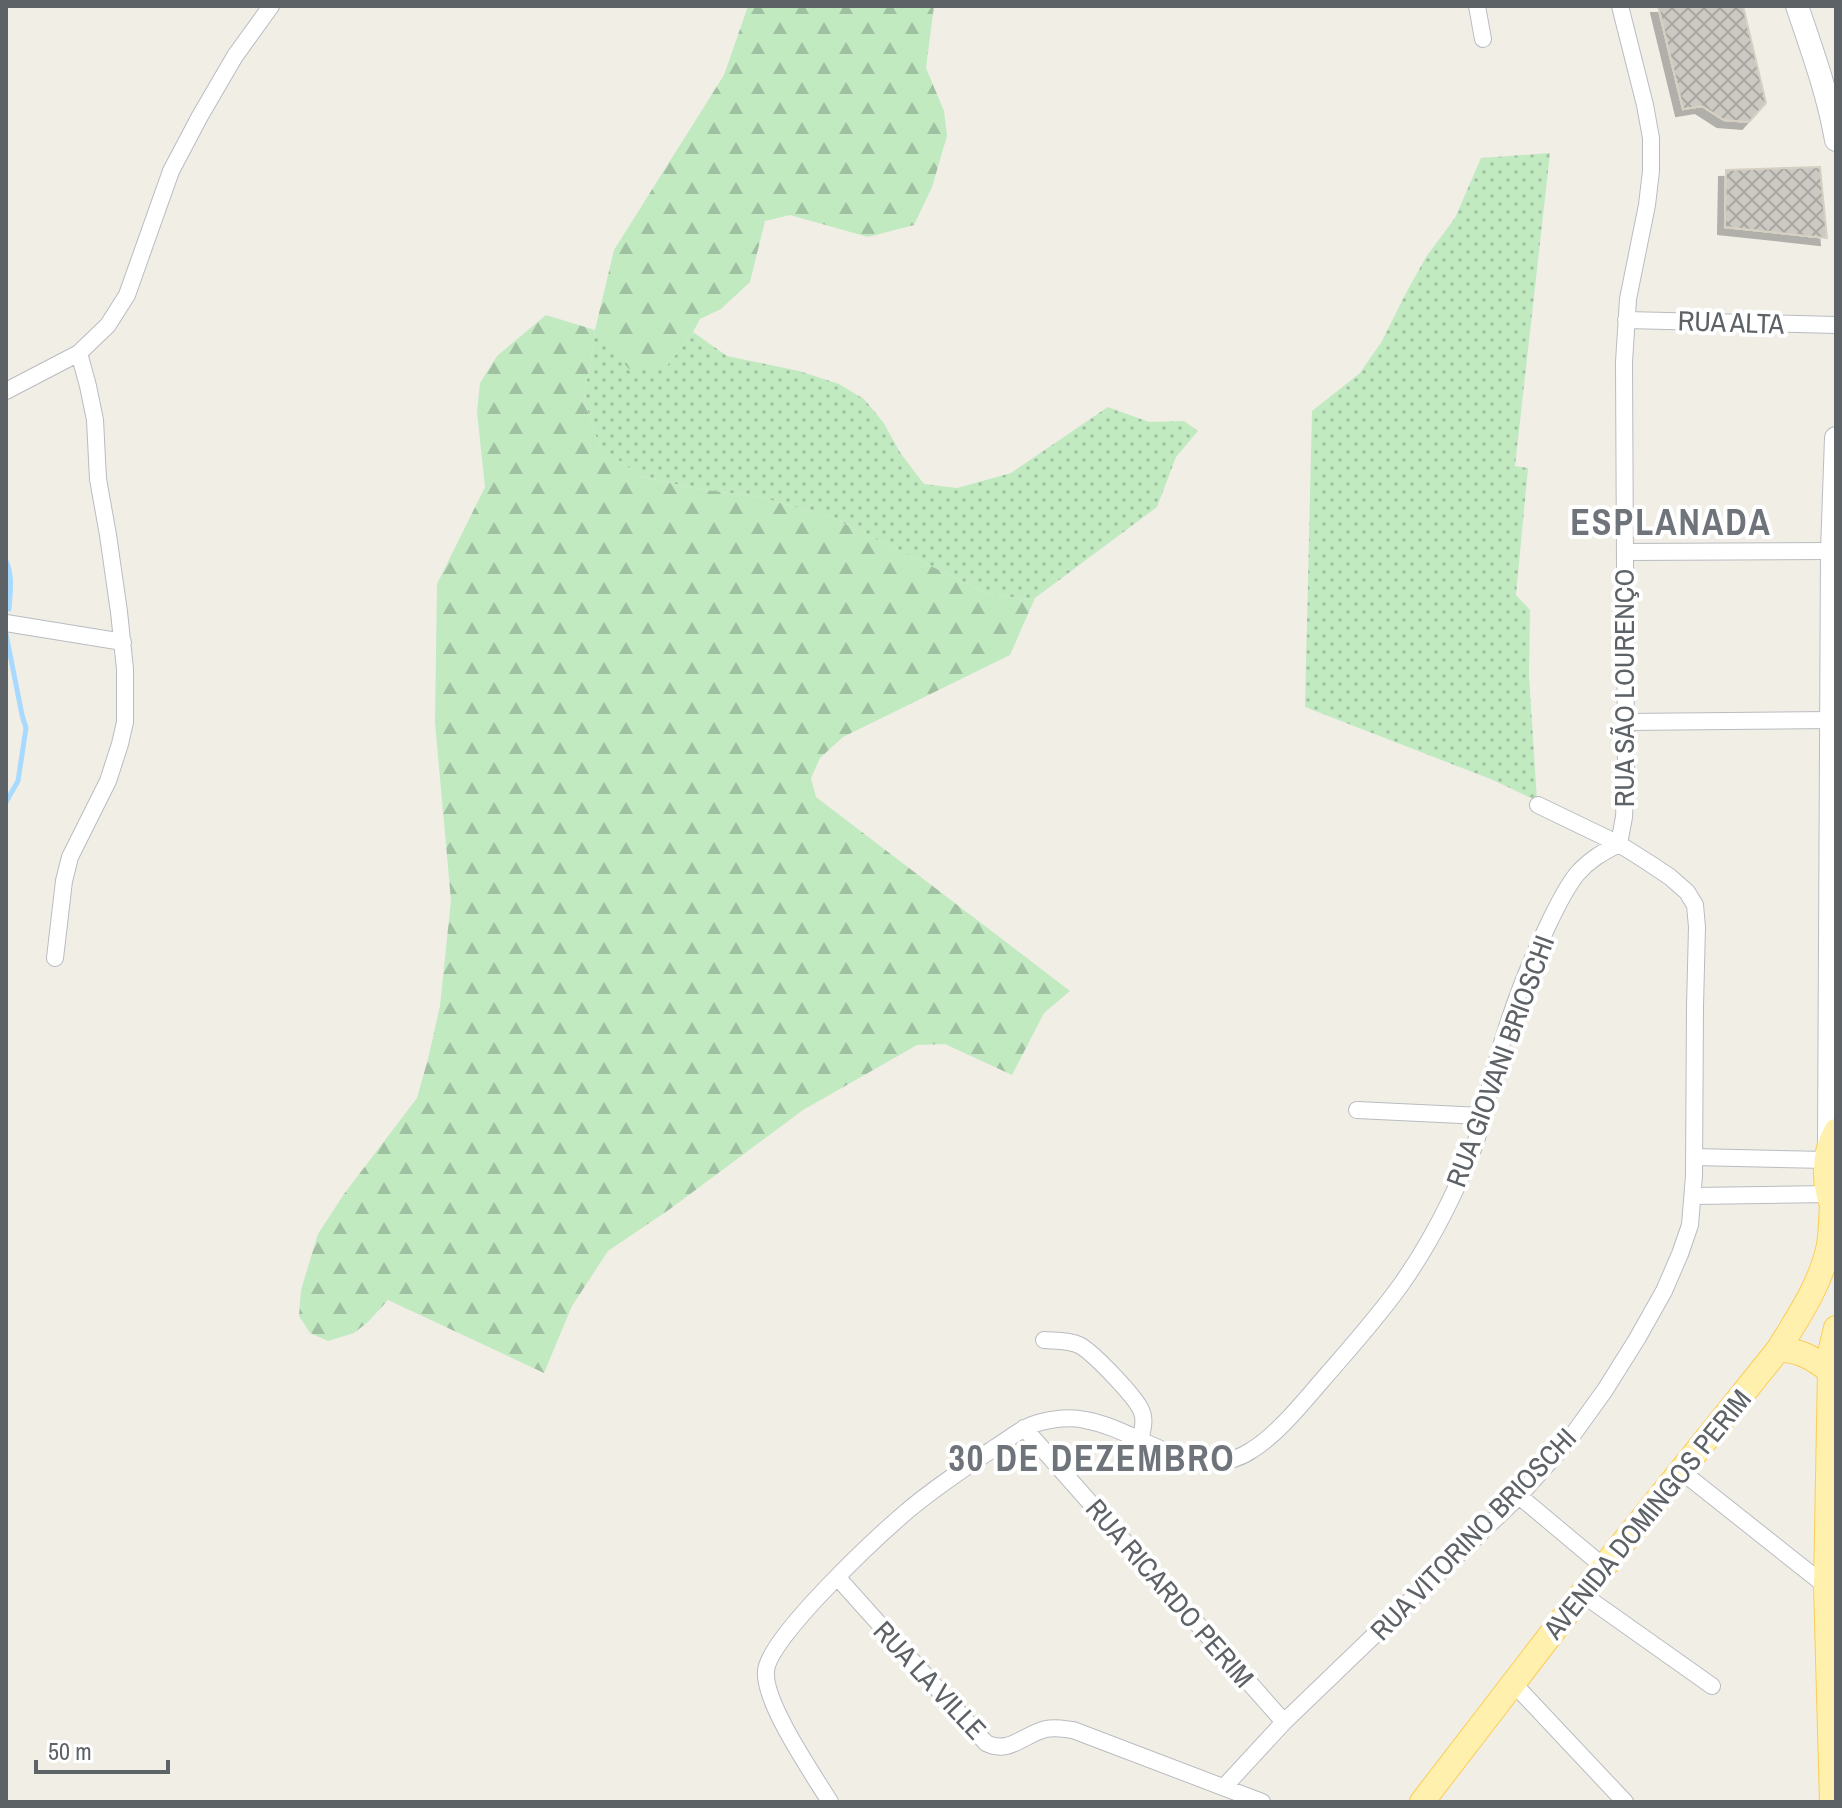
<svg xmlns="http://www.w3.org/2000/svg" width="1842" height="1808" viewBox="0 0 1842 1808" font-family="'Archivo Narrow',sans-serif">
<defs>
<pattern id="grass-dots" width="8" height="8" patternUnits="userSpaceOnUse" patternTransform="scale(2)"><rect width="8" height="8" fill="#c1eac1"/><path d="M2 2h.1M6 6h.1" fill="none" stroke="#a0c1a1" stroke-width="1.8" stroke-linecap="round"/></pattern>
<pattern id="forest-firs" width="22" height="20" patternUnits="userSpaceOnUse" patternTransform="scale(2)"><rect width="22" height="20" fill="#c1eac1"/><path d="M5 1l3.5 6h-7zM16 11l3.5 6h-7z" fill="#a0c1a1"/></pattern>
<pattern id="building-cross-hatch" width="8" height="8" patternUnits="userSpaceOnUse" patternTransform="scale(2)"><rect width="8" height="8" fill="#ccc9c3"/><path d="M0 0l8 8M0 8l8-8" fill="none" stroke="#a9a7a2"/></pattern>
<filter id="shadow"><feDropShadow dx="-7" dy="7" stdDeviation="0" flood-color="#0004"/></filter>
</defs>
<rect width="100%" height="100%" fill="#f1eee6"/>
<path fill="url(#grass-dots)" d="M1550,153L1515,466L1528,468L1516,595L1530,610L1529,675L1537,801L1493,780L1305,707L1312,411L1360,373L1382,341L1406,293L1426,257L1455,218L1481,158Z
M595,330L666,367L693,332L727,356L799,371L839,384L864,399L883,422L901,454L924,484L957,488L1011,473L1108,407L1149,422L1184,421L1198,431L1176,457L1157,507L1035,598L1029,600L986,593L833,518L764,498L693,488L640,476L599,446L584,399Z"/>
<path fill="url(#forest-firs)" d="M748,6H934L926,68L944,111L947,136L932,187L914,225L868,237L790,215L765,221L750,282L721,309L700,319L693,332L666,367L629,369L595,331L584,399L599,446L640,476L693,488L764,498L833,518L986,593L1029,600L1035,598L1010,655L843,737L820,758L811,778L816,797L1070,991L1044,1013L1012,1075L945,1044L917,1045L803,1110L670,1209L608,1251L572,1306L544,1373L388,1300L368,1322L354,1333L328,1341L310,1333L299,1316L301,1290L318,1234L344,1194L417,1098L428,1059L440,1006L451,900L435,723L437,584L485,487L477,412L480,383L497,356L546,315L595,330L614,250L724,75Z"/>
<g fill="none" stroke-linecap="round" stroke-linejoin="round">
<path stroke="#a8daff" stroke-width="5" d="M6,561C13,575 10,594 9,609
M6,634L22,715L26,728L18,781L6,802"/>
</g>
<path fill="url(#building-cross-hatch)" stroke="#d6d0c3" stroke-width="2" filter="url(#shadow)" d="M1658,6H1743L1766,103L1749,122L1724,120L1702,106L1683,109Z
M1820,167L1827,238L1725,227L1726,170Z"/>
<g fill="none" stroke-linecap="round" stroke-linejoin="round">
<g stroke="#b8bcc0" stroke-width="18">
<path id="street" d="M1477,6L1483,39
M1626,320L1836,325
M6,391L79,353L108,325L127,295L171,171L200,116L235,56L271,6
M1625,552L1832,551
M6,623L123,642
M1626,722L1832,720
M1619,844L1624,817L1626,769L1624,362L1628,299L1647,205L1651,171V138L1645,105L1620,6
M55,958L64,881L70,857L108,781L120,744L125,722V669L119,612L108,535L98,479L95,420L88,386L79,353
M1357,1110L1482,1116
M1694,1157L1826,1160
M1694,1196L1829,1194
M1044,1340C1056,1341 1070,1340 1081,1346C1094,1354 1135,1396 1141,1410C1146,1420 1142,1431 1140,1441
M1024,1428L1284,1722
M1681,1471L1826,1586
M1519,1496L1604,1567
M838,1578L986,1743C1009,1755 1024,1734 1046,1729C1055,1727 1064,1729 1073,1730L1262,1802
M1582,1594L1712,1686
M1513,1683L1625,1802
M1224,1787L1284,1722L1519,1496L1569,1440L1605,1390L1637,1339L1664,1291L1680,1254L1690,1225L1694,1176L1695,1006L1697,927L1695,905L1687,892L1670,877L1649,863L1619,844L1538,805
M830,1802C813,1774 763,1702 766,1671C768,1638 878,1536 906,1512C934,1488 966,1467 996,1447C1010,1438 1024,1426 1041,1422C1054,1419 1072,1417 1085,1420C1139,1429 1198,1487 1252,1450C1279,1433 1304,1401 1325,1377C1351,1347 1377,1318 1400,1286C1430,1244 1454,1196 1473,1149C1482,1127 1486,1101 1492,1078C1506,1025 1524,974 1548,925C1556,908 1565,889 1577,874C1589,860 1603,852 1619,844"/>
</g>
<g stroke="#b9bdc3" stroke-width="24">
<path id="secondary" d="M1797,6C1812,50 1828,94 1836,140
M1829,1142L1832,551L1836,438"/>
</g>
<g stroke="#fdcc53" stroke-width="26">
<path id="primary" d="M1836,1131C1822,1156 1823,1189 1836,1214
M1778,1350C1799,1349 1814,1359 1830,1371
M1422,1802L1582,1594L1778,1350C1799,1316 1821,1284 1829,1245C1831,1232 1831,1219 1832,1206
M1832,1802L1826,1586L1830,1371L1831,1349L1836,1328"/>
</g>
<use href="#street" stroke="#fff" stroke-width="16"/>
<use href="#secondary" stroke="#fff" stroke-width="22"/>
<use href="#primary" stroke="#fff1ad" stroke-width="24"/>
</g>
<g text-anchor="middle" stroke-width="8" stroke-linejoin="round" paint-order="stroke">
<g font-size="28" fill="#5d6267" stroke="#fff">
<text transform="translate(1731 322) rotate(2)" y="10">RUA ALTA</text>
<text transform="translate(1624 688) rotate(-90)" y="10">RUA SÃO LOURENÇO</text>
<text transform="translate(1500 1061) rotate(-70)" y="10">RUA GIOVANI BRIOSCHI</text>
<text transform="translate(1647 1514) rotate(-51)" y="10">AVENIDA DOMINGOS PERIM</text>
<text transform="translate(1473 1534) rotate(-46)" y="10">RUA VITORINO BRIOSCHI</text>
<text transform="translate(1170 1593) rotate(49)" y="10">RUA RICARDO PERIM</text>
<text transform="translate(930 1680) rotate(47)" y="10">RUA LA VILLE</text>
</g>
<g font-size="36" font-weight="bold" letter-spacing="2" fill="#6e747a" stroke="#fff">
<text x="1671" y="535">ESPLANADA</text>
<text x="1092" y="1471">30 DE DEZEMBRO</text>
</g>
</g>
<rect width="1842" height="1808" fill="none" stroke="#5d6267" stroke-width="16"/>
<path d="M36 1760v12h132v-12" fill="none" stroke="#5d6267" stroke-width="4"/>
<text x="48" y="1760" font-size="24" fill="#5d6267" stroke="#ffffff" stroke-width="6" paint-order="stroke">50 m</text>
</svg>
